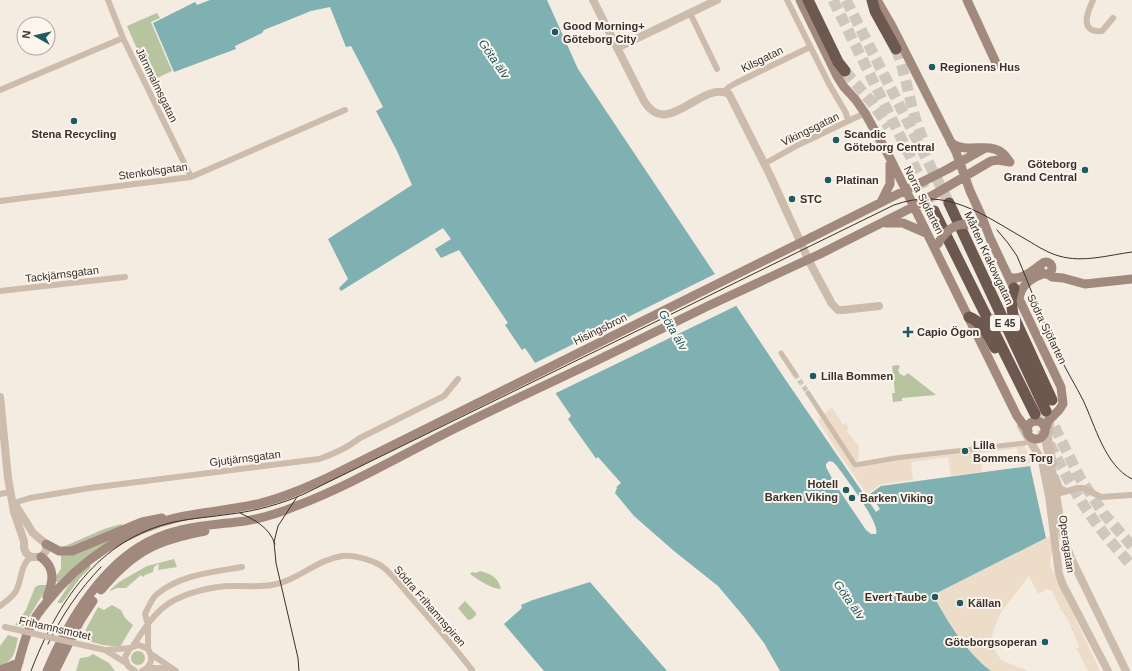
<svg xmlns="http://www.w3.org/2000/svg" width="1132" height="671" viewBox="0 0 1132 671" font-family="Helvetica,sans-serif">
<rect width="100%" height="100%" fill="#f4ebe1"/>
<path fill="#b8c4a0" d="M157,13L160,18L151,22L172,71L151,81L127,26Z
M898,365L900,366L898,370L900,374L904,376L908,373L936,395L902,398V401L893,402L892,393H895L892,366Z
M121,524L123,527L74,548L63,547L104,529Z
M133,527L83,560L58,582H56V576L61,569V554L79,553L92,545Z
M174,559L177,567L158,570L159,565L158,564L154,567L153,572L145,575L143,577L141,575L126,588H117L110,591V590L119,582L147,566Z
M89,565L91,567L80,578L62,603H57L71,582Z
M480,571C491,574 498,577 501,589C491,589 479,580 470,574L472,572L476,573Z
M39,585H47L46,589L23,627L15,625L26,610L35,587Z
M465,601L476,613V615L472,619L468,620L458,608Z
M112,605L121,610L125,618L133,625L120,647L103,645L84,640L86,629L98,607L104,610Z
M8,635L18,638C15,652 14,661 0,666V646Z
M131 658a7 7 0 1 1 14 0a7 7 0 1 1-14 0Z
M93,654L109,663L115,671H76L80,658L88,657Z"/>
<path fill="#ecdcc8" d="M832,407L843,425L845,423L847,425L848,428L847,432L859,446L858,463L885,458L888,456L1022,442L1033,463L1020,465L1017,448L980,453L982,472L951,476L948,457L911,462L913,480L881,484L867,494L837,451L818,420Z
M1051,536L1052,548L1050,565L1100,671H1088L1076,648H1079V646L1068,620L1061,609H1059L1060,608L1052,591L1047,589L1038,594L1029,576L1001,612L995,626L992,636L994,649L1001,660L1028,671H991L973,655L957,636L933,595Z"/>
<path fill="#7fb0b2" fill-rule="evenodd" d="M210,0H547L578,69L785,379L876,512L880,509L870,494L881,486L1030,466L1046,538L933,595C949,624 965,651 991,671H780L764,643L745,618L718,586L674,551L634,516L615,493L617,488L568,419L571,416L525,348L522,350L505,325L508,323L459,250L441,258L435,249L451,239L443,228L341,291L339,288L348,279L328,239L412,185L397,151L376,111L383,107L351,46L346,47L330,7L311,11L264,30L262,33L235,46L236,49L174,72L153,23L195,2L197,5ZM829,461L833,462L837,466C845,477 881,524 876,534H871L866,530L835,484L826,467V464Z
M590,582L667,671H544L504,624L522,608L521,605L533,600Z"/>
<path fill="#f4ebe1" d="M717,273L738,305L554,394L533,364Z
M598,457L621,483L614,489L594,460Z"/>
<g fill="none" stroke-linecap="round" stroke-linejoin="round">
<path stroke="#cfc6bd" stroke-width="5" stroke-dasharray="5 2.5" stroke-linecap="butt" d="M795,374L808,393"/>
<path stroke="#cfc6bd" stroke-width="11" stroke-dasharray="11 5.5" stroke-linecap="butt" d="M833,0L911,158L934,211
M846,0L949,203
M896,49C908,79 910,112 924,141
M845,71L873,104L889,127
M1047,412L1080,478L1104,514L1132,546
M1035,414C1052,450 1070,486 1093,519C1105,536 1119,551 1132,566"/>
<path stroke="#cdbbac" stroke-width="5" d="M781,353L795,374
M808,393L855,465L896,458L1025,443"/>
<path stroke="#cdbbac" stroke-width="6" d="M108,0L123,38L191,177
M787,0L829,84L846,113L848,121
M1093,0C1087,13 1079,33 1102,31L1113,18
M690,13L717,69
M0,90L123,38
M724,92L729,87L736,83L810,47
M764,164L798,145L865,113
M0,201L191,177L345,110
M0,291L125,277
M1051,424C1046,436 1052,452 1054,464
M1056,477L1060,488L1066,491
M0,494L10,492
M1053,495L1078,488H1083L1101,497L1132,495
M14,503L30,498L90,488L319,459C334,454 347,448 360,438L444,396L458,379
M0,606C6,601 12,598 16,591C22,580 20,565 31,557
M87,646L105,650L126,663
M133,646C143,631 153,614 168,604C184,593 213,586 232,586C245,586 259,587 272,585C297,581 316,560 342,556C354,555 369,559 380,565C390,571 401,586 409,595C431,620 452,644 472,670
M148,649V625L145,614C148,608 151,600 156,595C179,575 213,572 242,567
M107,650L130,648
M151,654L176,671
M147,668H159L171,669
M135,671L128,666L125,657L130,648L139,645L148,649C154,658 151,667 142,671"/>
<path stroke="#cdbbac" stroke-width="8" d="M593,0L644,101C668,140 701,80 729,94L770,175L810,263L832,304L838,310H843L879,306
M617,48L717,0
M0,397L8,478L14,512L24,541V548L26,553L31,557H41L46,551V544L33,533L14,503
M1021,426L1042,461L1049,496L1059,574L1063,585L1108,671
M1044,434L1054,480L1062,533L1071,558L1126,671"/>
<path stroke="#a18a7d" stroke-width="9" d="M800,0L837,76L844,87L855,99L865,113L890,158L1017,416L1028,431
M877,0L892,26L956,152L970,191L982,217L990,238L1061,387L1063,404L1059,410L1048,421L1045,430
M967,0L997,65
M951,143C967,154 987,142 1001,152C1005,154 1007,159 1010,162
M881,202L890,184V164
M886,223H903L926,233
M812,237L948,169L985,148
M820,254L913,207L991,161L998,160L1010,162
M1040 268a6 6 0 1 1 12 0a6 6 0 1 1-12 0Z
M1047,274L1052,277L1063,278L1085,284L1132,279
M1009,277C1020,281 1031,272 1040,265
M1019,300C1020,286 1031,278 1043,274
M1027 430a9 9 0 1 1 18 0a9 9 0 1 1-18 0Z
M46,544L59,551H72L142,522L162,518
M41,557C56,568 53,582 47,597
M101,590C115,573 136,553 158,544C173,538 189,534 205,531
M0,670L11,666L19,662
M16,671C21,656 24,638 31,625C35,617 41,609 47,602C80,560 127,529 180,517C207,511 235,510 261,503C285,497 307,487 329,477L693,296
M47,671C66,626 97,573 139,547C173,526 207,526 245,521C263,518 280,513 296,506C346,487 393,460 440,436C495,408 551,383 606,356
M55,671L80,621L93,601"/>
<path stroke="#6c584f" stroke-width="11" d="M808,0L838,62L845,71
M872,0L875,11L896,49
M949,203L1046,411
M934,211L1035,414
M1014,288L1011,300L1013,315L1052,400
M969,317C982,322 988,335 995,348"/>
<path stroke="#3b302b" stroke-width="1" d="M997,230L1008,243L1017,256C1031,289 1044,326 1060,357C1067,372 1076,386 1083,400C1095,425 1105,466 1132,479
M297,497L278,526L274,542L276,563L298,658L299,671
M240,513C255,520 269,527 275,544
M48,644C62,615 79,590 101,567
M31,671C57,603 98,539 174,522C192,518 212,517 231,514C256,511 281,504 304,494L894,205C947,186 983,215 1027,240C1037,246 1048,253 1059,256C1083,263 1109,255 1132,252"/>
<path stroke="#cdbbac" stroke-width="6" d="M5,627L87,646"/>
<path stroke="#a18a7d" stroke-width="9" d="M938,244C947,227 959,221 977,226
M693,296L812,237
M606,356L710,305L820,254"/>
</g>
<g fill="#1f5a5e" stroke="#fbf5ee" stroke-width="1.5">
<circle cx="555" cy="32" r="4"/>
<circle cx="932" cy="67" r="4"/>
<circle cx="74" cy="121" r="4"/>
<circle cx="836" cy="140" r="4"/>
<circle cx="1085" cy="170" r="4"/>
<circle cx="828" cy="180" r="4"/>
<circle cx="792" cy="199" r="4"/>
<path d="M906 326h4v4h4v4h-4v4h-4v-4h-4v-4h4z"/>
<circle cx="813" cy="376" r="4"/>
<circle cx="965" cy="451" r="4"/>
<circle cx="846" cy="490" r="4"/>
<circle cx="852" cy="498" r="4"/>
<circle cx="935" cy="597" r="4"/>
<circle cx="960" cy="603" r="4"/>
<circle cx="1045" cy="642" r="4"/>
</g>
<g text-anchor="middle" stroke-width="4" stroke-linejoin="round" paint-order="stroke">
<rect fill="#fbf5ee" stroke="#756b66" stroke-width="1" x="990" y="315" width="30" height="16" rx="3"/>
<g font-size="10" font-weight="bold" fill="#3b302b">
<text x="1005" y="327">E 45</text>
</g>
<g font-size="11" font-weight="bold" fill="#3b302b" stroke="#fbf5ee" text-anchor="start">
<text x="563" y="30">Good Morning+<tspan x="563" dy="13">Göteborg City</tspan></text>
<text x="940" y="71">Regionens Hus</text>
<text x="74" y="138" text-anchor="middle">Stena Recycling</text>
<text x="844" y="138">Scandic<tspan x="844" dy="13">Göteborg Central</tspan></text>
<text x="1077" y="168" text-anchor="end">Göteborg<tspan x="1077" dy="13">Grand Central</tspan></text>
<text x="836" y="184">Platinan</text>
<text x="800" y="203">STC</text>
<text x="917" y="336">Capio Ögon</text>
<text x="821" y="380">Lilla Bommen</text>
<text x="973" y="449">Lilla<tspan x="973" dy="13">Bommens Torg</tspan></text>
<text x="838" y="488" text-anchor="end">Hotell<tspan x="838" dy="13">Barken Viking</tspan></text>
<text x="860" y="502">Barken Viking</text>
<text x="927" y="601" text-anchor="end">Evert Taube</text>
<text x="968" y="607">Källan</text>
<text x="1037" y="646" text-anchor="end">Göteborgsoperan</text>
</g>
<g font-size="11" fill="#3b302b" stroke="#fbf5ee">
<text transform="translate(762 59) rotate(-26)" y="4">Kilsgatan</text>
<text transform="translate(157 85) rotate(64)" y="4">Järnmalmsgatan</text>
<text transform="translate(810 129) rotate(-26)" y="4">Vikingsgatan</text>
<text transform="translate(153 171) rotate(-8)" y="4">Stenkolsgatan</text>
<text transform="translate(924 200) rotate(63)" y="4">Norra Sjöfarten</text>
<text transform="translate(989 258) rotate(65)" y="4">Mårten Krakowgatan</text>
<text transform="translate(62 274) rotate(-7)" y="4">Tackjärnsgatan</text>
<text transform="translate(600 329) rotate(-26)" y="4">Hisingsbron</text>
<text transform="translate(1047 329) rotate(64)" y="4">Södra Sjöfarten</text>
<text transform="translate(245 458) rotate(-7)" y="4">Gjutjärnsgatan</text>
<text transform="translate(1067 544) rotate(82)" y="4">Operagatan</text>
<text transform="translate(430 606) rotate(49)" y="4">Södra Frihamnspiren</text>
<text transform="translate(55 628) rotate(13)" y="4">Frihamnsmotet</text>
</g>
<g font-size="12" font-style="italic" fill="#1f5a5e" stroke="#fbf5ee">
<text transform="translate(494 59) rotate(55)" y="4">Göta älv</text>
<text transform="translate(673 330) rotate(60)" y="4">Göta älv</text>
<text transform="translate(849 600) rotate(55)" y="4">Göta älv</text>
</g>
</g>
<g transform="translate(36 36) rotate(278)"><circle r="19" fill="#fbf5ee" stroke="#aea6a0"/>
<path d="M0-3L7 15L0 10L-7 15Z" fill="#1f5a5e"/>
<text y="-6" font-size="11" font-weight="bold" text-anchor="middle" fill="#3b302b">N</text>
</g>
</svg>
